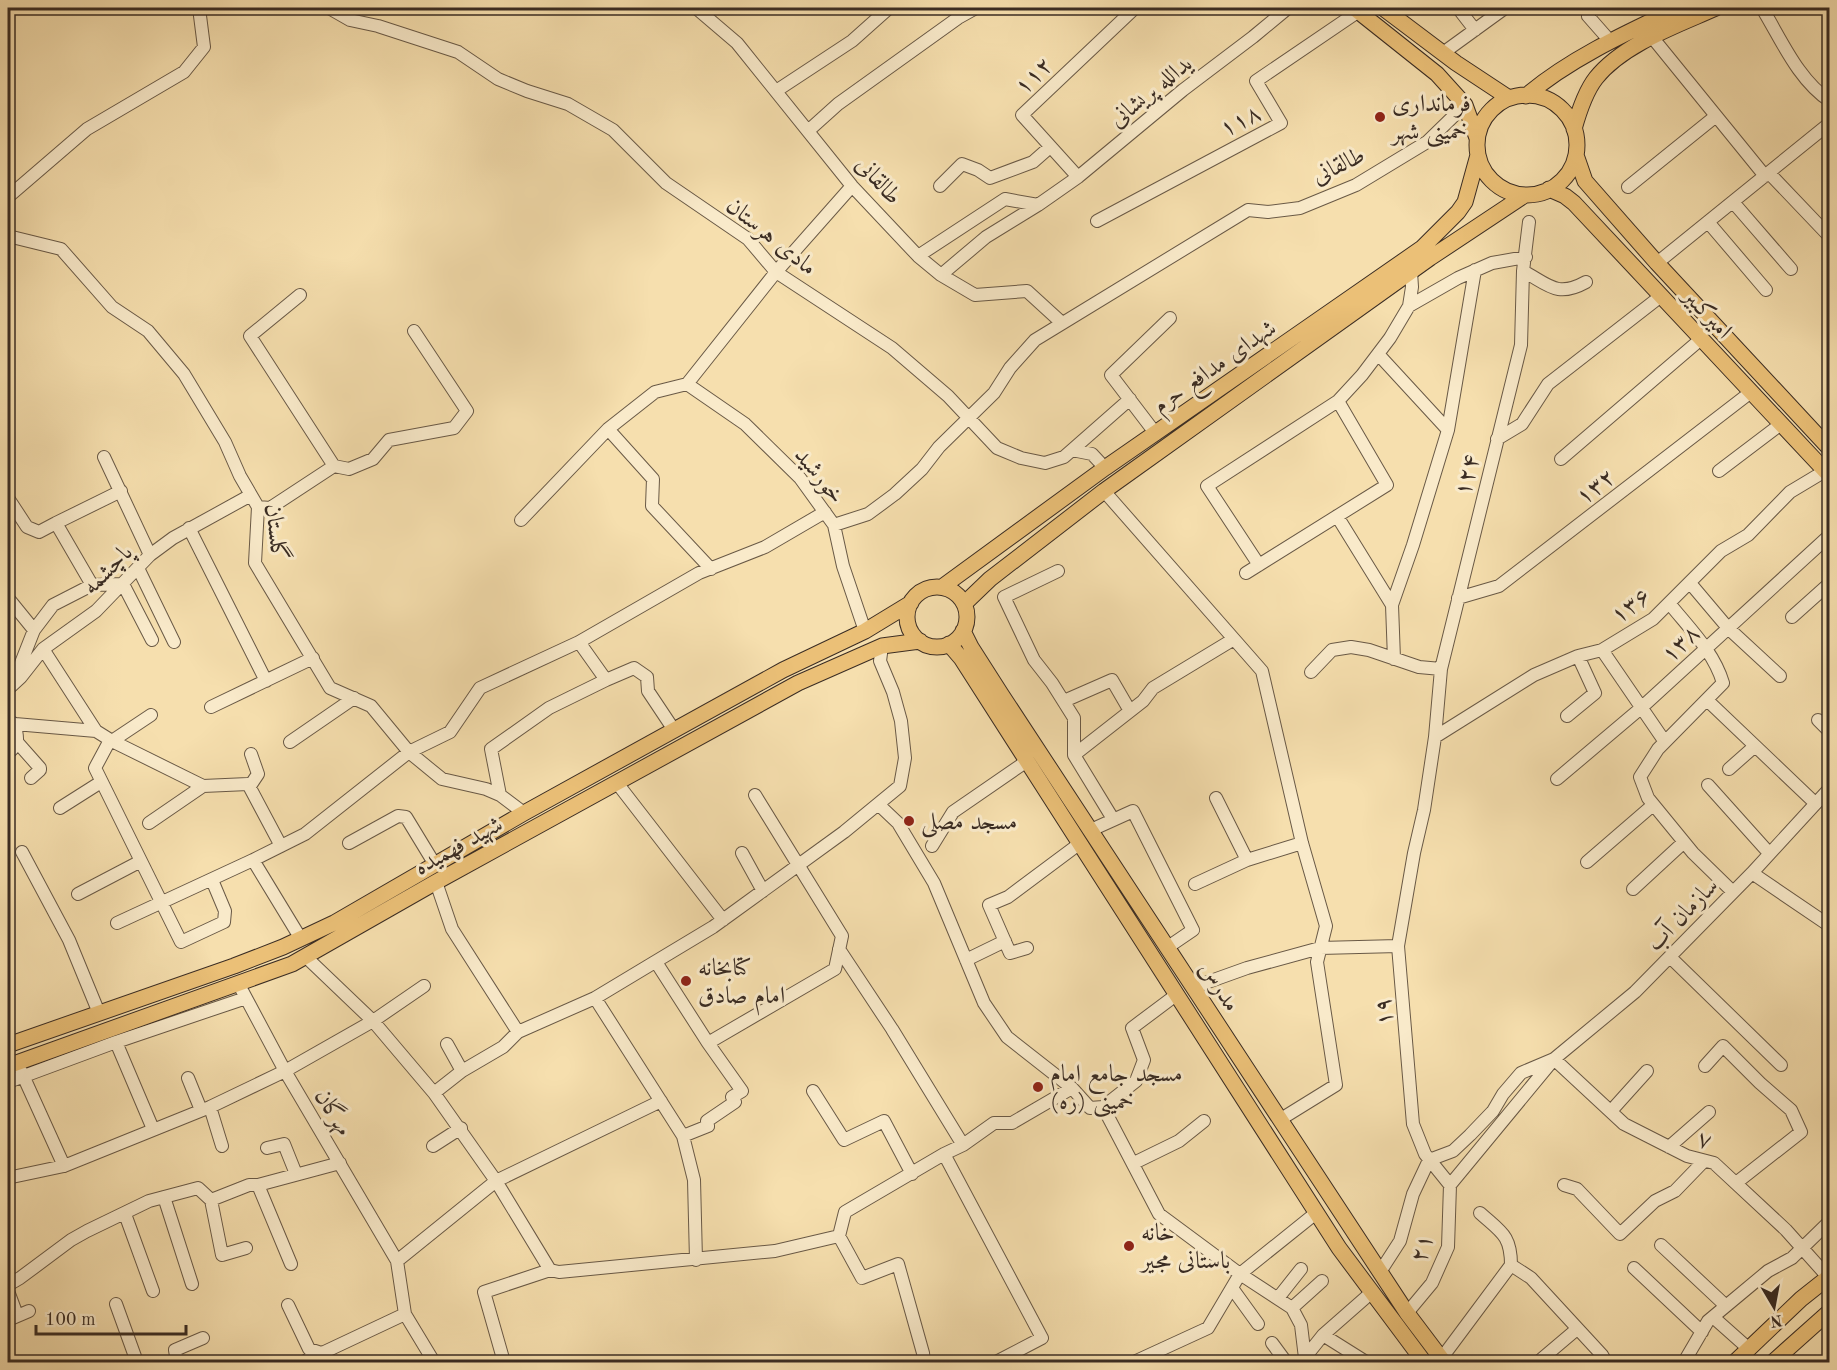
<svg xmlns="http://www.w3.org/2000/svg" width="1837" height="1370" viewBox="0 0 1837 1370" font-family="'Old Standard TT',Amiri,serif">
<rect width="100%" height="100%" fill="#f6dfae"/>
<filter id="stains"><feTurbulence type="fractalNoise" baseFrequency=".00333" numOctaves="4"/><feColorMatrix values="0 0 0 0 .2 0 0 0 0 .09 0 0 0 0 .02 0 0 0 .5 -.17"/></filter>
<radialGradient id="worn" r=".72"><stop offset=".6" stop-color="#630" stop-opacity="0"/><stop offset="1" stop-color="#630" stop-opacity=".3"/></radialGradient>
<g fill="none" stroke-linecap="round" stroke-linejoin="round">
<g stroke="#695946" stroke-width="14">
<path id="minor" d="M329,8L350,20L378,26L458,52L498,79L527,91L568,104L613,130L666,183L748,239L776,272L892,348L948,396L997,448L1021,458L1045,463L1064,457L1072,450L1092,454L1105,468
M696,8L737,43L852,186L918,256L941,275L975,295L1027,291L1062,323
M1458,8L1475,30
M1592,8L1588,16L1610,41
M1762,8C1781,39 1798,80 1830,101
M1652,37L1765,176
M1443,53L1505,8
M776,91L852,41L889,8
M808,131L838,104L958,18L976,8
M1769,173L1830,237
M1078,177L1022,115L1135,8
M940,186L962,164L978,170L990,178L1033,162L1050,147
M1628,187L1716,116
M8,197L87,129L184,72L204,47L199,8
M1733,202L1791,269
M1097,221L1281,123L1256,81L1359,11
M1708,222L1766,290
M8,236L61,249L112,307L148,331L184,374L225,442L240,476L258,507L255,563L330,688L371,706L409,752L442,779L486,789L500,795L524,813
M918,256L1005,199L1038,205
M1657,263L1830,123
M1523,271C1549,285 1557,298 1586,282
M941,275L986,237L1038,205L1078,177L1183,90L1253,37L1288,8
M300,295L250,336L334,466
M1409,306L1458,278L1492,263L1526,257
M1378,354L1448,430
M687,384L745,424L800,478L834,525L843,566L865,631
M687,384L776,272L852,186
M608,429L653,479L652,506L711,569
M1156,434L1111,375L1170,318
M1497,439L1522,424L1548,384L1661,296
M1072,450L1130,399
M104,457L150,555
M1561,459L1701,339
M1719,471L1781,424
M1104,491L1262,671L1302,843L1326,926L1317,962L1336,1085L1281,1119
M8,498L27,527L39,532L56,523
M258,507L270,508L334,466L349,469L373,459L389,440L454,428L467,411L414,331
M1337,516L1392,605
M521,520L608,429L655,392L687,384
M834,525L868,514L895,494L922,469L939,447L994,393L1010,368L1035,340L1248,210L1268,212L1300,208L1356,185L1427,142L1465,105
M189,528L266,681
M1259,565L1207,486L1338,401L1362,375L1390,338L1409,306L1412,287L1411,272
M138,568L174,642
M1058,571L1004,597L1034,660L1052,683L1074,718V755L1113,819
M1246,573L1387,485L1338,401
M1690,583L1728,628L1780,676
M92,585L56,523L121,491
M8,598L34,630
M1458,598L1499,586L1751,392
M1669,603C1689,628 1714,652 1723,683L1658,749L1640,777L1648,798L1693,853L1733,892
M1792,617L1830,583
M579,642L606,680L634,668L647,677L648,691L674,730
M43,649L96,731
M1602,650L1665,742
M1394,659L1392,605L1413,545L1448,430L1475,270
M1311,672L1332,650L1351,647L1369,650L1419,667L1441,669
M21,677V663L34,630L53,605L92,585L123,584L152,640
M8,689L21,677L43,649L96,611L150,555L173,538L251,495
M1707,700L1815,803
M1064,701L1112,680L1130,711
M211,707L313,658
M1567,716L1595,693L1578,656
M1818,720L1830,732
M8,721L15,724L96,731L112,741L203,786L248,784L281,846
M1435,737L1534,675L1578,656L1602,650L1653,619L1721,551L1748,535L1790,492L1825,471
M110,740L95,768L181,942L224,922L225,911L212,880
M112,741L151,715
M17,742L40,768V770L31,778
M290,742L354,698
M8,753C21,743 17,739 15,724
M1074,755L1143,701L1153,688L1234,639
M1729,769L1755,746
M1557,779L1641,708L1830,535
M617,783L723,920
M1708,785L1769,853
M250,786L258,774L251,754
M500,795L491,749L549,708L606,680
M1216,798L1247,860
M878,804L898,823L934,883L984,1003L1007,1037L1072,1088L1090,1108L1103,1107
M60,808L101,782
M149,823L203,786
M1091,830L1133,811L1193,930L1168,947
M349,843L398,816L406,817L434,863
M932,846L953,812L1027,761
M22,852L69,940L99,1013
M742,853L763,891
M1587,862L1653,805
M1752,873L1830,926
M436,882L452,929L518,1032
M1195,884L1247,860L1302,843
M1633,889L1684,842
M78,894L141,861
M117,923L253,860
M301,939L253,860L305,834L409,752L450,732L480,688L579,642L699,573L765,547L825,512
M1027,948L1010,953L989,905L1008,897L1079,844
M839,949L892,1029L963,1145
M306,957L373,1021L434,1093L496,1181L550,1270L559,1272L775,1251L839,1236L845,1212L944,1154L963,1145L994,1123H1012L1072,1088
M1670,957L1781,1065
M966,960L1005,941
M656,962L708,1043L835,969L842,936L755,795
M238,983L285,1071L397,1261
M1194,987L1247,968L1320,948L1398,946
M595,998L683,1136L694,1180L696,1260
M116,1042L153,1129
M447,1044L462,1071
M1705,1066L1723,1046L1760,1083L1791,1110L1801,1132L1736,1183
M21,1071L64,1166
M188,1078L201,1110
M8,1082L116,1042L246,998
M813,1091L844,1140L884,1121L912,1174
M434,1093L462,1071L503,1047L518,1032L595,998L713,927L844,832L900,786L905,758L901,721L893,692L880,661L882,646
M210,1107L222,1146
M1103,1107L1159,1214L1240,1274L1292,1308L1301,1325L1305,1358
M1103,1107L1136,1081L1144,1060L1132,1028L1176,995
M1611,1111L1647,1071
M683,1136L708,1126L707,1121L735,1102L732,1097L742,1091L708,1043
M433,1146L461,1128
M1669,1147L1709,1112
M267,1148L284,1144L296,1174
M944,1154L1042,1338L996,1362
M1429,1160L1453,1151L1470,1135L1493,1111L1503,1094L1521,1073L1554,1059L1624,1124L1687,1156L1714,1163L1786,1230L1828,1277
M1134,1163L1179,1141L1204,1121
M8,1176L12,1177L64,1166L210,1107L285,1071L373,1021L424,986
M258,1185L291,1264
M1450,1185L1425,1154L1413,1124L1398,946L1414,853L1424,810L1435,737L1441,669L1521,345L1523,271L1529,222
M1450,1185L1554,1059L1635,992L1752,873L1830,788
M1564,1185L1577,1189L1620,1234L1655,1201L1675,1191L1704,1161
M164,1197L192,1284
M211,1200L222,1255L246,1248
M125,1214L153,1291
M839,1236L862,1278L898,1264L923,1353L924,1362
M1661,1245L1726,1306
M1511,1265L1531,1278L1602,1355L1606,1362
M1634,1268L1702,1332
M1380,1272L1400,1241L1413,1194L1429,1160
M8,1285L20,1278L71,1240L87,1231L149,1201L198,1188L211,1200L249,1185H258L340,1163
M1232,1288L1258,1324
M8,1291L17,1315
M1278,1298L1301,1269
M116,1304L137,1362
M288,1305L309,1349L324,1354L328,1362
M1292,1308L1322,1281
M1407,1313L1432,1283L1448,1247L1450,1185
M405,1314L434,1362
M1713,1317L1749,1349
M8,1320L29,1311
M1323,1335L1366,1362
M1272,1343L1286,1362
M1441,1359L1511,1265C1511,1235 1501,1232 1480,1213
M1303,1360L1323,1335L1372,1292
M177,1362L175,1350L203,1338
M303,1362L405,1314L397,1261L496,1181L661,1101
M504,1362L484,1292L550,1270
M1134,1362L1208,1328L1240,1274L1316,1213
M1538,1362L1577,1329
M1684,1362L1708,1321L1768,1271L1792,1258L1830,1221"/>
</g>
<g stroke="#3a2c23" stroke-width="17">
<path id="major" d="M1354,8L1437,74L1465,105L1477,138
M1383,8L1456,63L1509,98
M1477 145a50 50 0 1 1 100 0a50 50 0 1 1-100 0Z
M1526,96C1569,59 1628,32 1679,8
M1574,129C1579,111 1585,92 1596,78C1623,44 1678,25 1716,8
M1576,155L1585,181L1657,263L1830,449
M1549,189L1565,196L1574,203L1830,476
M942,587L1105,468L1422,248L1458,212L1465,202L1478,155
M907 617a30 30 0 1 1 60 0a30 30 0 1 1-60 0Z
M964,604L990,579L1104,491L1430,258L1525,195
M963,631L971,647L1001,694L1407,1313L1444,1362
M949,644L961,658L1339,1248L1424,1362
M8,1045L234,966L283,947L334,923L524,813L783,670L865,631L911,603
M8,1066L292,964L436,882L798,683L882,646L920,641
M1735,1362L1801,1299L1830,1276
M1773,1362L1830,1311"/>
</g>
<use href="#minor" stroke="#f9eaca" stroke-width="12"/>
<use href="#major" stroke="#ebc077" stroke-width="15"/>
</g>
<g fill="#8f2418" stroke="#f9eaca" stroke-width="2">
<circle cx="1380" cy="117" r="6"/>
<circle cx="909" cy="821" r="6"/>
<circle cx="686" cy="981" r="6"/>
<circle cx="1038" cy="1087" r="6"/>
<circle cx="1129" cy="1246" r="6"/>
</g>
<g text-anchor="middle" stroke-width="6" stroke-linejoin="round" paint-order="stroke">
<g font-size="24" fill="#3a2c23" stroke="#f9eaca">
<text transform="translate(1033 75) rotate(-44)" y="8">۱۱۲</text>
<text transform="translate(1150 91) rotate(-39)" y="8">یدالله پریشانی</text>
<text transform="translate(1240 120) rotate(-27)" y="8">۱۱۸</text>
<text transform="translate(1338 165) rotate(-26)" y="8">طالقانی</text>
<text transform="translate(879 180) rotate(48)" y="8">طالقانی</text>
<text transform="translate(772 236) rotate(39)" y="8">مادی هرستان</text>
<text transform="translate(1708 313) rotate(47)" y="8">امیرکبیر</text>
<text transform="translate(1214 366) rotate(-35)" y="8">شهدای مدافع حرم</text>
<text transform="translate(820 475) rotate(51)" y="8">خورشید</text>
<text transform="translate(1466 475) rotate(-76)" y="8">۱۲۴</text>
<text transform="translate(1595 486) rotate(-38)" y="8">۱۳۲</text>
<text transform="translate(277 532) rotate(83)" y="8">گلستان</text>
<text transform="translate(107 569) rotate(-45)" y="8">پاچشمه</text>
<text transform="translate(1630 605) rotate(-36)" y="8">۱۳۶</text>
<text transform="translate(1680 643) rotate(-43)" y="8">۱۳۸</text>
<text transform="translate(458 845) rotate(-29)" y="8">شهید فهمیده</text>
<text transform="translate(1682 914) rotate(-46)" y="8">سازمان آب</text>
<text transform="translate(1220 986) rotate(57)" y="8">مدرس</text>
<text transform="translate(1383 1012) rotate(-95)" y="8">۱۹</text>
<text transform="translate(334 1112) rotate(59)" y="8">مهرگان</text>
<text transform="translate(1705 1139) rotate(18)" y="8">۷</text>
<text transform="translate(1421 1248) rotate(-73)" y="8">۲۱</text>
</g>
<g font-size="24" fill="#3a2c23" stroke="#f9eaca" text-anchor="start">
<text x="1392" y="111">فرمانداری<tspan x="1392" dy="28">خمینی شهر</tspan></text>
<text x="921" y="829">مسجد مصلی</text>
<text x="698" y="975">کتابخانه<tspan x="698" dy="28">امام صادق</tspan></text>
<text x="1050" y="1081">مسجد جامع امام<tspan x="1050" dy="28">خمینی (ره)</tspan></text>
<text x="1141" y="1240">خانه<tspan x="1141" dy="28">باستانی مجیر</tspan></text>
</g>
</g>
<rect width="1837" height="1370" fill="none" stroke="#f6dfae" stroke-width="30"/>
<rect x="9" y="9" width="1819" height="1352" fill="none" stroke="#3a2c23" stroke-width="3"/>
<rect x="15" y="15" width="1807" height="1340" fill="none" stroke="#3a2c23" stroke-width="1.5"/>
<g transform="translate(1774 1307) rotate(170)" stroke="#f9eaca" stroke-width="4.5" paint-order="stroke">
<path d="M0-4.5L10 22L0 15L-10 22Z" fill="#3a2c23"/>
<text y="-9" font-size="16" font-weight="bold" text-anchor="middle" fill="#3a2c23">N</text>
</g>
<path d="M36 1325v9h150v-9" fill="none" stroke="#3a2c23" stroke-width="3"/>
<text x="45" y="1325" font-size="18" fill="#3a2c23" stroke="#f9eaca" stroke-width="4.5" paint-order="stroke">100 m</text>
<rect width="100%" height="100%" filter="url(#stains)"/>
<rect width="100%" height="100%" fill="url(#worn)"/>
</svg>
